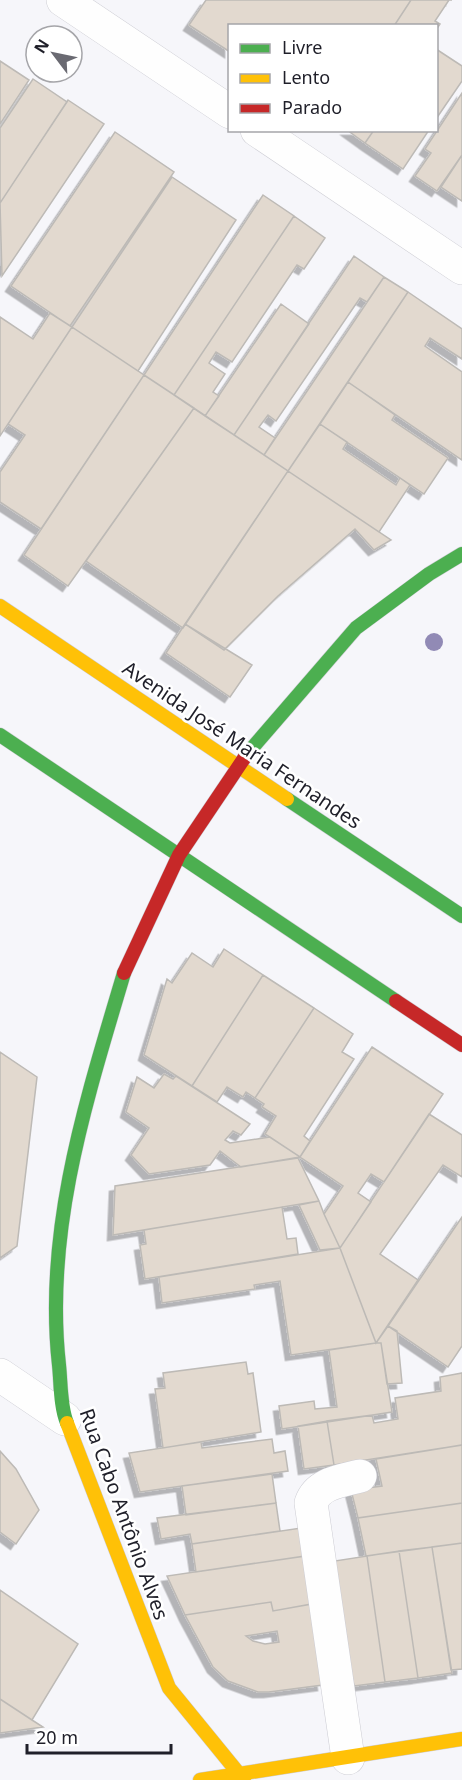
<svg xmlns="http://www.w3.org/2000/svg" width="462" height="1780" viewBox="0 0 462 1780" font-family="'Noto Sans',sans-serif">
<defs>
<filter id="shadow"><feDropShadow dx="-5.5" dy="5.5" stdDeviation="0" flood-color="#0004"/></filter>
</defs>
<rect width="100%" height="100%" fill="#f6f6fa"/>
<path fill="#e2d9cf" stroke="#bdbab6" stroke-width="1.5" fill-rule="evenodd" filter="url(#shadow)" d="M206,0H411L394,26H230V52L189,25Z
M411,0H452H449L435,21L440,24L436,30V26H394Z
M436,49L462,66V81L436,119Z
M0,61L29,80L0,124Z
M33,79L67,102L0,203V128Z
M462,93V155L437,191L415,176L431,153L425,149Z
M68,100L104,124L2,276L0,203Z
M347,130H374L365,143Z
M374,130H429L403,169L365,143Z
M115,132L174,172L70,326L11,286Z
M462,155V201L441,187Z
M172,177L236,220L138,371L72,327Z
M263,195L294,216L174,395L144,375Z
M294,216L325,238L304,269L297,265L232,362L216,352L209,363L225,374L213,392L219,396L205,416L174,395Z
M354,256L384,277L367,302L360,298L276,421L268,415L259,427L275,438L264,455L234,435Z
M384,277L408,292L288,471L264,455Z
M408,292L462,329V359L430,338L425,346L462,372V460L348,382Z
M281,304L309,324L234,435L205,416Z
M50,313L72,327L0,436V317L33,339Z
M72,327L144,375L41,529L0,502V472L25,435L8,424Z
M144,375L194,408L68,586L24,555Z
M348,382L395,415L392,420L448,458L424,494L320,424Z
M194,408L288,471L183,628L86,561Z
M320,424L347,442L343,449L396,485L400,478L410,485L379,532L288,471Z
M288,471L391,540L374,550L355,529L278,596L224,650L185,624Z
M185,624L252,665L230,697L166,653Z
M224,949L263,975L192,1086L144,1055L167,979L172,983L192,953L213,967Z
M263,975L314,1008L255,1098L246,1092L243,1097L227,1087L217,1102L192,1086Z
M314,1008L353,1034L342,1052L354,1059L304,1136L310,1141L300,1157L265,1134L276,1116L262,1107L264,1104L255,1098Z
M372,1047L443,1094L384,1182L371,1174L358,1193L371,1202L340,1248L324,1214L343,1186L300,1157Z
M0,1052L37,1077L17,1246L0,1258Z
M164,1074L173,1079L176,1076L250,1124L241,1135L233,1131L225,1140L230,1143L270,1137L300,1157L241,1167L220,1151L210,1165L149,1174L131,1155L149,1128L126,1112L137,1077L154,1088Z
M429,1114L462,1135V1177L443,1165L380,1254L418,1280L376,1343L340,1248Z
M298,1158L319,1201L113,1235L115,1186Z
M319,1201L324,1214L340,1248L320,1250L299,1205Z
M282,1207L287,1239L296,1238L298,1254L145,1279L140,1245L146,1244L144,1230Z
M462,1217V1346L448,1367L388,1326Z
M340,1248L376,1343L291,1355L280,1281L254,1285L255,1289L162,1303L159,1277Z
M388,1326L397,1331L402,1383L387,1384L381,1343H376Z
M376,1343H381L392,1412L282,1429L279,1406L314,1401L315,1409L337,1407L329,1350Z
M246,1362L248,1374L253,1373L261,1432L163,1448L155,1389L165,1388L163,1373Z
M462,1373V1445L334,1465L327,1421L372,1415L374,1423L398,1419L395,1398L441,1391L440,1377Z
M327,1421L334,1465L304,1469L298,1426Z
M272,1439L274,1453L285,1451L288,1471L140,1492L129,1453L201,1442L202,1448Z
M462,1445V1503L358,1518L351,1490L382,1486L376,1459Z
M0,1451L16,1469L39,1510L16,1544L0,1532Z
M272,1474L276,1503L186,1515L182,1486Z
M276,1503L280,1531L192,1544L190,1534L161,1539L157,1518Z
M462,1503V1543L366,1556L358,1518Z
M301,1528L305,1556L196,1572L192,1544Z
M462,1543V1669L451,1670L432,1547Z
M432,1547L452,1673L418,1678L399,1551Z
M399,1551L418,1678L385,1682L367,1556Z
M305,1556L312,1604L273,1611L271,1602L185,1615L167,1576Z
M367,1556L385,1682L354,1686L328,1562Z
M0,1590L78,1644L32,1720L0,1699Z
M271,1602L273,1611L312,1604L323,1685L269,1692H258L228,1681L213,1667L185,1615ZM277,1631L279,1642L265,1644L253,1641L246,1636Z
M0,1699L32,1720L43,1727L0,1733Z"/>
<g fill="none" stroke-linecap="round" stroke-linejoin="round">
<g stroke="#cdcdd4" stroke-width="34">
<path id="street" d="M63,0L230,112
M257,130L462,268
M0,1375L65,1419
M348,1758L311,1503C318,1483 341,1481 360,1476"/>
</g>
<g stroke="#cdcdd4" stroke-width="15">
<path id="fast" d="M0,735L396,1001
M247,754L356,628L429,574L462,554
M287,799L462,916
M67,1423C60,1406 61,1383 59,1365C44,1230 86,1101 124,973"/>
</g>
<g stroke="#cdcdd4" stroke-width="15">
<path id="slow" d="M0,606L287,799
M67,1423L169,1688L244,1780
M200,1780L462,1739"/>
</g>
<g stroke="#cdcdd4" stroke-width="15">
<path id="jam" d="M124,973L179,855L247,754
M396,1001L462,1045"/>
</g>
<use href="#street" stroke="#fefefe" stroke-width="33"/>
<use href="#fast" stroke="#4caf50" stroke-width="14"/>
<use href="#slow" stroke="#ffc107" stroke-width="14"/>
<use href="#jam" stroke="#c62828" stroke-width="14"/>
</g>
<circle fill="#918ab5" cx="434" cy="642" r="9"/>
<g text-anchor="middle" stroke-width="5" stroke-linejoin="round" paint-order="stroke">
<g font-size="20" fill="#1f1f29" stroke="#fff">
<text transform="translate(242 745) rotate(34)" y="7">Avenida José Maria Fernandes</text>
<text transform="translate(124 1514) rotate(70)" y="7">Rua Cabo Antônio Alves</text>
</g>
</g>
<rect x="228" y="24" width="210" height="108" fill="#ffffff" stroke="#a5a5a9" stroke-width="1.5"/>
<rect x="240" y="44" width="30" height="9" fill="#4caf50" stroke="#a5a5a9" stroke-width="1.5"/>
<text x="282" y="54" font-size="18" fill="#1f1f29">Livre</text>
<rect x="240" y="74" width="30" height="9" fill="#ffc107" stroke="#a5a5a9" stroke-width="1.5"/>
<text x="282" y="84" font-size="18" fill="#1f1f29">Lento</text>
<rect x="240" y="104" width="30" height="9" fill="#c62828" stroke="#a5a5a9" stroke-width="1.5"/>
<text x="282" y="114" font-size="18" fill="#1f1f29">Parado</text>
<g transform="translate(54 54) rotate(302)"><circle r="28" fill="#ffffff" stroke="#a5a5a9" stroke-width="1.5"/>
<path d="M0-4.5L10 22L0 15L-10 22Z" fill="#6a6a72"/>
<text y="-9" font-size="16" font-weight="bold" text-anchor="middle" fill="#1f1f29">N</text>
</g>
<path d="M27 1744v9h144v-9" fill="none" stroke="#1f1f29" stroke-width="3"/>
<text x="36" y="1744" font-size="18" fill="#1f1f29" stroke="#ffffff" stroke-width="4.5" paint-order="stroke">20 m</text>
</svg>
